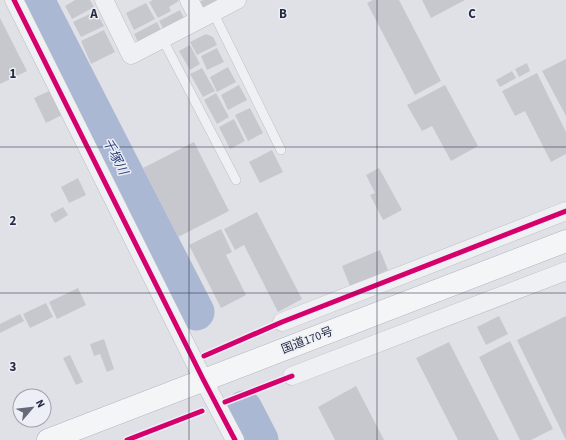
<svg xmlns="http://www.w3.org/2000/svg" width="566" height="440" viewBox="0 0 566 440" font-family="'Source Sans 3','Noto Sans JP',sans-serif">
<rect width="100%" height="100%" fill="#e0e1e6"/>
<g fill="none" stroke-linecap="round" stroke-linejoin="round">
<path stroke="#abb8d4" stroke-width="37" d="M36,0L196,312
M244,409L260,440"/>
</g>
<path fill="#c7c8ce" d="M75,0H90L94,7L72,19L65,6Z
M153,0H178L179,1L169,7L171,11L158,18L149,2Z
M203,0H227L206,13L200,2Z
M373,0H399L441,81L415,95L367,3Z
M422,0H465L431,18Z
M146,3L155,19L134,30L126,13Z
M180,10L185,20L166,34L159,21Z
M96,11L104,26L81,37L73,22Z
M0,18L27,71L0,84Z
M157,22L163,34L139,44L134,34Z
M104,30L115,52L91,64L81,41Z
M206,34L213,37L217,45L197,55L190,42Z
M190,45L200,64L190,70L179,51Z
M217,48L224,62L207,70L201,56Z
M566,59V116L542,71Z
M527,63L530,71L519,77L515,69Z
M228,67L236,82L217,92L210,77Z
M202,68L215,91L203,97L190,74Z
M512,71L516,78L500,87L496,80Z
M537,73L566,132V154L551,162L525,111L515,116L502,91Z
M239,85L247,100L228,110L221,95Z
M445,85L478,146L451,161L432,126L422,131L407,105Z
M49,91L62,115L46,123L34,98Z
M216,93L229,117L217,124L204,100Z
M250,108L263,133L248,141L235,115Z
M234,119L245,141L230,149L219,127Z
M194,142L229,211L178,237L143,168Z
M272,150L283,172L260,183L249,162Z
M379,168L402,210L383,220L370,195L375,193L366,175Z
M78,178L86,195L69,203L61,187Z
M63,207L68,215L55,223L50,214Z
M257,212L302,299L278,312L244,245L235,250L224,229Z
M221,229L232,252L226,255L246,295L221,308L189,245Z
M380,250L388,270L350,286L342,266Z
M78,288L86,305L57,319L49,302Z
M46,303L53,317L30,328L23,314Z
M20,314L24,321L0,333V324Z
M499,316L508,334L486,345L477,327Z
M566,316V440L517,340Z
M104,339L114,369L107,372L100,354L94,356L90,344Z
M510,341L553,429L531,440H520L479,357Z
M449,342L499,440H458L416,358Z
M70,355L83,382L76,385L63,358Z
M356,386L384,440H335L318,407Z"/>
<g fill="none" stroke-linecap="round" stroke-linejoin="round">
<g stroke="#bdbec4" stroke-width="10">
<path id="lane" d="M213,12L281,150
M162,38L236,180"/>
</g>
<g stroke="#bdbec4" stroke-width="19">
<path id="street" d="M14,0L203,379L235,440
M104,0L131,55L237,0
M189,0L199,19
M282,322L566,211
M292,376L566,271"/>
</g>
<g stroke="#b2b4bb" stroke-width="23">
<path id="highway" d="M48,440L566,241"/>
</g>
<use href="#lane" stroke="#eff0f3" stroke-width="9"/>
<use href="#street" stroke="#eff0f3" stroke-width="18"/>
<use href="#highway" stroke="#f4f5f6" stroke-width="22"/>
<g stroke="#edeff6" stroke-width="8">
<path id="cycleway" d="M14,0L203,379L235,440
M204,356L282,322L566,211
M225,402L292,376
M127,440L202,411"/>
</g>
<use href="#cycleway" stroke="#d6006c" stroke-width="5"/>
</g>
<path fill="none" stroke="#252b41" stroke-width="1" stroke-opacity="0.55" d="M189,0V440M377,0V440M0,147H566M0,293H566"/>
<g text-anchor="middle" stroke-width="3" stroke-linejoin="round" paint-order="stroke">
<g font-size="12" fill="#252b41" stroke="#edeff6">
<text transform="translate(307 340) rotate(-21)" y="4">国道170号</text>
</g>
<g font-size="13" font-style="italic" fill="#2b4179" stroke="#edeff6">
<text transform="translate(116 156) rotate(63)" y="5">千塚川</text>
</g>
</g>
<g font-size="13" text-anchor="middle" font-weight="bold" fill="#252b41" stroke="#edeff6" stroke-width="3" stroke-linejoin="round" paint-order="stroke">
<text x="94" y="18">A</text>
<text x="283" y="18">B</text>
<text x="472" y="18">C</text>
<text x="13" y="78">1</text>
<text x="13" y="225">2</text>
<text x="13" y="371">3</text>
</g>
<g transform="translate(32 408) rotate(62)"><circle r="19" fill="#edeff6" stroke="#9da1ae"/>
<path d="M0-3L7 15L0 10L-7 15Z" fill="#666b7b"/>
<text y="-6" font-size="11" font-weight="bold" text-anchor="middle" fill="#252b41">N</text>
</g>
</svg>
